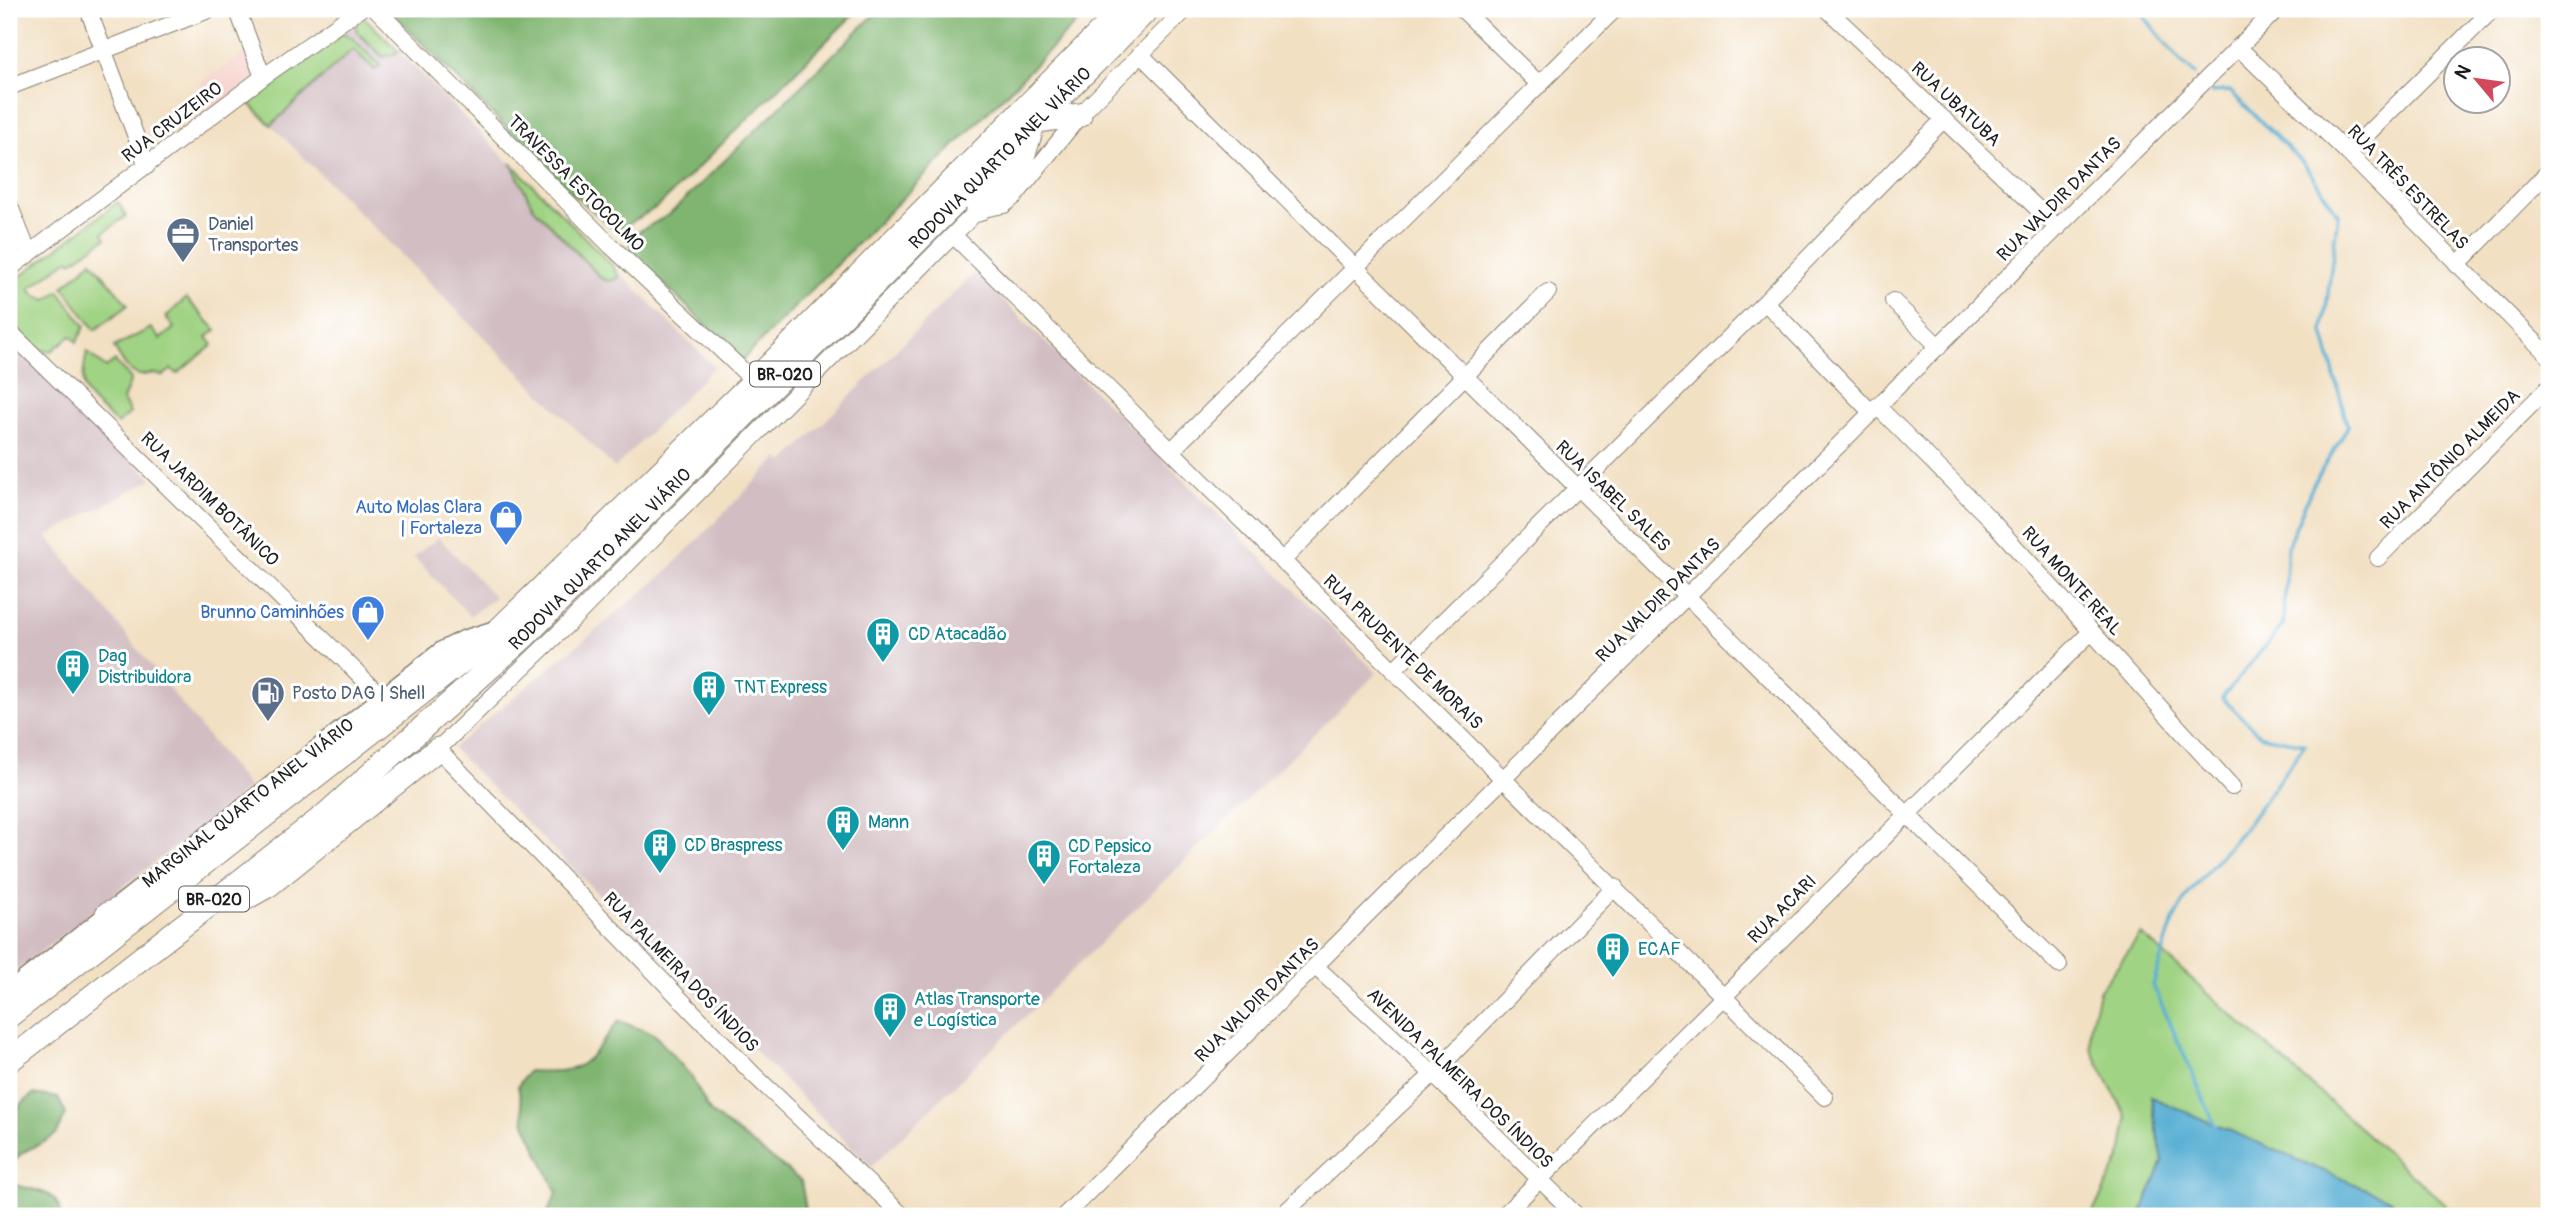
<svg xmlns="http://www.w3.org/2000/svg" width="2558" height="1225" viewBox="0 0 2558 1225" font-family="Pangolin,sans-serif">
<rect width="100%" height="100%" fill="#fff"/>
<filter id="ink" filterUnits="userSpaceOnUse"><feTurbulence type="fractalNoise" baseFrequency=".0143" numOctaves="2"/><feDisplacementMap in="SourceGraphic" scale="14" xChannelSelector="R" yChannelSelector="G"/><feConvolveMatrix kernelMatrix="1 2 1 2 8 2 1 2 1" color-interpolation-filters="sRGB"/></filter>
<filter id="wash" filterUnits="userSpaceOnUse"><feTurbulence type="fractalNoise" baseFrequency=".00686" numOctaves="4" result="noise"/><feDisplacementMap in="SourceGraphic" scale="28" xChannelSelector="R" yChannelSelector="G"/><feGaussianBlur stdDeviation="1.57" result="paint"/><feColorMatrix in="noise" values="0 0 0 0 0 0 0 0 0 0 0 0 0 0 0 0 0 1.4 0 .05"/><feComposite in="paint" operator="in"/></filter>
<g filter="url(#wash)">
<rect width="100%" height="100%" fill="#f2e0c3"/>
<path fill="#f7d0ca" d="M248,51L257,76L213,108L200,83Z"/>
<path fill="#d2bec2" d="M364,17L714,367L615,468L249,103Z
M975,272L1377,673L871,1167L452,748L664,574L778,458L784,462Z
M9,340L152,479L47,536L249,788L9,977Z
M438,537L495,597L470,616L414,557Z"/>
<path fill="#a0d383" stroke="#5e7850" stroke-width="2" d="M364,17L399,52L383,57L357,32L355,23Z
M343,33L351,37L380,65L375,70L353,49L271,125L249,103Z
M511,163L612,265L619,278L609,281L602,279L533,207Z
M118,202L126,216L103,233L106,238L72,262L69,259L29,289L36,296L47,300L59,291L85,326L77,342L71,336L50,352L35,348L9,322V285Z
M92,261L128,305L95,330L63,287Z
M186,298L216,330L207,337L213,345L177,374L172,369L163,376C153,372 151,374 141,375C129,375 119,356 114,347L151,328L160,339L174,328L166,317Z
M87,352L106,368L115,361L131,379L123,400L130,413L117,424C86,394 77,398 87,352Z
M2141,934L2445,1204L2450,1216H2394L2151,1097L2163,1162L2140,1216H2091L2121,1157L2127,1118L2091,1049L2090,1029L2099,991Z"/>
<path fill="#80b571" stroke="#4e6846" stroke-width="2" d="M388,9H859L660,205L624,227H611L567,189Z
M880,9H1090L742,360L632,253L629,240L634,234L669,215Z
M619,1021L654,1034L691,1076L710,1112L801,1181L807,1216H546L557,1193L525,1123L518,1086L528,1071C588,1074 583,1065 619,1021Z
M33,1094L58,1098L66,1114C63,1119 60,1129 56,1134C31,1155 13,1142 10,1184C32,1190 59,1189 61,1216H9V1115Z"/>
<path fill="#56aed3" stroke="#396578" stroke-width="2" d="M2151,1097L2392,1200L2396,1215L2140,1216L2163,1162Z"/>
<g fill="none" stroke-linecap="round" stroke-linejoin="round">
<path stroke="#56aed3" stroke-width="3.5" d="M2138,9L2181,62L2195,74
M2211,92L2230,91L2304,164L2338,214L2323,332L2348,427L2313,485L2288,545L2283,625L2222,698L2261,736L2305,744L2247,825L2189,893L2173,921L2153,985L2216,1127"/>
</g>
</g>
<g filter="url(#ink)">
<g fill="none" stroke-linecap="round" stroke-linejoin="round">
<g stroke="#877e70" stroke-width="18">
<path id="minor" d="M88,9L147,166
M237,9L263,77
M376,9L611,246L754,381
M1462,9L1540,85
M1827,9L2058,228
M2238,47L2348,153L2549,356
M1140,54L2059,965
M9,87L211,9
M2348,153L2493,9
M9,204L29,254
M953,235L1825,1097
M2457,265L2549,171
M9,269L263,77L360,9
M1893,301L1939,347
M1765,302L1871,412
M9,331L383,698
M1877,406L1989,518L2232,787
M1172,450L1615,9
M2378,558L2549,387
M1282,561L1548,292
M1393,671L1765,302L1944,119
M1317,968L1433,1074L1577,1216
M903,1216L753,1074L438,749L569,623L978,210L1004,205L1015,196L1080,115L1186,9
M1064,1216L2277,9
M1281,1216L1433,1074L1615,887
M1503,1216L2091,632"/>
</g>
<g stroke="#877e70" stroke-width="22">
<path id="major" d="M9,993L443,651L465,640L497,630"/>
</g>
<g stroke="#877e70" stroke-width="25">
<path id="highway" d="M1037,121L1080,115
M978,210L1020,167L1032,128
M216,897L246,898L269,885L438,749
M107,914L150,896
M9,1016L483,645L754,381L1123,9
M9,1061L325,815L524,637L1148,9"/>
</g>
<use href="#minor" stroke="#fff" stroke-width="16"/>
<use href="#major" stroke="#fff" stroke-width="19"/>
<use href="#highway" stroke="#fff" stroke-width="23"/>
</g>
</g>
<defs>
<g id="office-pin" transform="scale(1.75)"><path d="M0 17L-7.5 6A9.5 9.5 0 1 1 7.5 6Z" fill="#5c6f8a" stroke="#fff"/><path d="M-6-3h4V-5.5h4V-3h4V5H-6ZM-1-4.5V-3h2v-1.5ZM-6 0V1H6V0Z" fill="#fff"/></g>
<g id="shop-pin" transform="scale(1.75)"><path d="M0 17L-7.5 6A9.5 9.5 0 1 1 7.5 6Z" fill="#3f7fe0" stroke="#fff"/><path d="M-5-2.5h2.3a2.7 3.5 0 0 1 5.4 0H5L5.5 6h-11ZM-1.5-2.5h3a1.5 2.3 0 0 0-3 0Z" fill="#fff"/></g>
<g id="building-pin" transform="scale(1.75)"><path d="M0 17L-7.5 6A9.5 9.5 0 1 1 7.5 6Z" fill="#0f9aa8" stroke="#fff"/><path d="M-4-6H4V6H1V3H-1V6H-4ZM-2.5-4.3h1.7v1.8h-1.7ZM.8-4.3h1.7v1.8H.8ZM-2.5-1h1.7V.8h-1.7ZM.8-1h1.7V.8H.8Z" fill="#fff"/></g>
<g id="fuel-pin" transform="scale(1.75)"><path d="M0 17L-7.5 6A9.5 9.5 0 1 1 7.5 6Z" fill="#5c6f8a" stroke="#fff"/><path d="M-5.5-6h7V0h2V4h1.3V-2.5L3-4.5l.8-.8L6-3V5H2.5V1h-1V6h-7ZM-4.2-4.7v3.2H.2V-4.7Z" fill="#fff"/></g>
</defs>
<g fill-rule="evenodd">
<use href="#office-pin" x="183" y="234"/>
<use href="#shop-pin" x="506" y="517"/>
<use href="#shop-pin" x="368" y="612"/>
<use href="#building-pin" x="883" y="634"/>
<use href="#building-pin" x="73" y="666"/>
<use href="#building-pin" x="709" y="687"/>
<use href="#fuel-pin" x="268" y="693"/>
<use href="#building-pin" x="843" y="822"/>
<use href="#building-pin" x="660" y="845"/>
<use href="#building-pin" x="1044" y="856"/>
<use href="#building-pin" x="1613" y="949"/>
<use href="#building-pin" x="890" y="1009"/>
</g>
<g text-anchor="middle" stroke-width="6" stroke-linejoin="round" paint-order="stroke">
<g fill="#fff" stroke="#606060" stroke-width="2">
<rect x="750" y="361.5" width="70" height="25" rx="5"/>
<rect x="179" y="886.5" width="70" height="25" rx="5"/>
</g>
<g font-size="16" font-weight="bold" fill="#1c1c1c">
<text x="785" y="380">BR-020</text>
<text x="214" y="905">BR-020</text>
</g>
<g font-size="18" fill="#1c1c1c" stroke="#fff">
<text transform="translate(1956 104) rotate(43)" y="6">RUA UBATUBA</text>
<text transform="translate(172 122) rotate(-37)" y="6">RUA CRUZEIRO</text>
<text transform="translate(1000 158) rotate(-45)" y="6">RODOVIA QUARTO ANEL VIÁRIO</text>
<text transform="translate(576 183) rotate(45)" y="6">TRAVESSA ESTOCOLMO</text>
<text transform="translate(2408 187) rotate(46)" y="6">RUA TRÊS ESTRELAS</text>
<text transform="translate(2059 199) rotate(-45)" y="6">RUA VALDIR DANTAS</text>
<text transform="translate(2450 459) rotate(-45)" y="6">RUA ANTÔNIO ALMEIDA</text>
<text transform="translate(1613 496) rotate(44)" y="6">RUA ISABEL SALES</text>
<text transform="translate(210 499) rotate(44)" y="6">RUA JARDIM BOTÂNICO</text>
<text transform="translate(600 559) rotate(-45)" y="6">RODOVIA QUARTO ANEL VIÁRIO</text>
<text transform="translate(2072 581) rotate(48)" y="6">RUA MONTE REAL</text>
<text transform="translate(1658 600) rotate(-45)" y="6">RUA VALDIR DANTAS</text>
<text transform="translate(1403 652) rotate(44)" y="6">RUA PRUDENTE DE MORAIS</text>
<text transform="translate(248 803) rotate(-38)" y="6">MARGINAL QUARTO ANEL VIÁRIO</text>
<text transform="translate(1782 909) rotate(-45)" y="6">RUA ACARI</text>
<text transform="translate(681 972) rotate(46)" y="6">RUA PALMEIRA DOS ÍNDIOS</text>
<text transform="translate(1257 1000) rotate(-45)" y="6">RUA VALDIR DANTAS</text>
<text transform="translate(1460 1078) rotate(44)" y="6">AVENIDA PALMEIRA DOS ÍNDIOS</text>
</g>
<g font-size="18" fill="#4e5e75" stroke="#fff" text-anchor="start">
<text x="208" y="230">Daniel<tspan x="208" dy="21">Transportes</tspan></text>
<text x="292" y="699">Posto DAG | Shell</text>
</g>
<g font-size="18" fill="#366cbe" stroke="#fff" text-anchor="end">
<text x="482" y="513">Auto Molas Clara<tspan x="482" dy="21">| Fortaleza</tspan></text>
<text x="344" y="618">Brunno Caminhões</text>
</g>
<g font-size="18" fill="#0d838f" stroke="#fff" text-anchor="start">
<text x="908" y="640">CD Atacadão</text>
<text x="98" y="662">Dag<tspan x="98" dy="21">Distribuidora</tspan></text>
<text x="734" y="693">TNT Express</text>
<text x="868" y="828">Mann</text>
<text x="684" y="851">CD Braspress</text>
<text x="1068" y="852">CD Pepsico<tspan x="1068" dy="21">Fortaleza</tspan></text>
<text x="1638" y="955">ECAF</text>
<text x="914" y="1005">Atlas Transporte<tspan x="914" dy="21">e Logística</tspan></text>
</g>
</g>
<rect width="2558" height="1225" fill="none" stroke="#fff" stroke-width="35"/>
<g transform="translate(2477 80) rotate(299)"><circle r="33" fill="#ffffff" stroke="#a4a4a4" stroke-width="2"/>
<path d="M0-5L12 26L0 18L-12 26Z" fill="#d1495b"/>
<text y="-10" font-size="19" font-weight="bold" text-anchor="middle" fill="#1c1c1c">N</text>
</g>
</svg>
